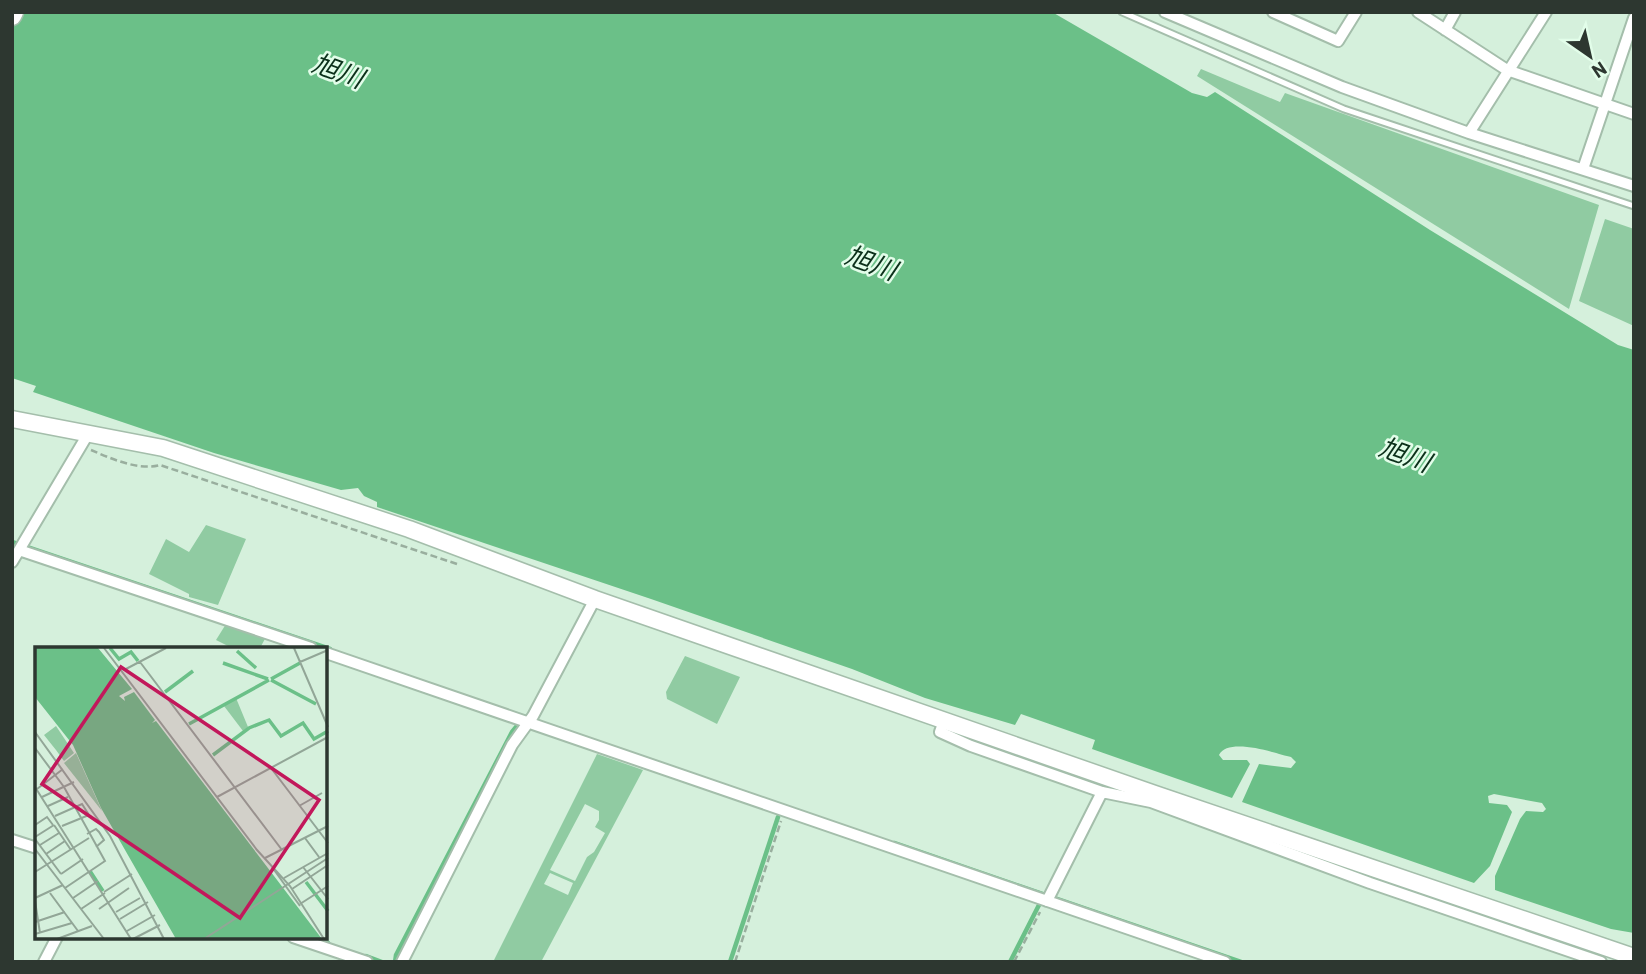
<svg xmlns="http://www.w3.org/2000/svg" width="1646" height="974" viewBox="0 0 1646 974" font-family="Barlow,'Noto Sans JP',sans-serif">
<rect width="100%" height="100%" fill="#d5f0dc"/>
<path fill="#90cba2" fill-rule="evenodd" d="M1201,69L1280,102L1285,93L1599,205L1569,309L1197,76Z
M1605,219L1634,229V326L1579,301Z
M206,525L246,539L218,605L189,597V594L149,574L166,539L189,552Z
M226,624L266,637L260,648H232L216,640Z
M685,656L740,677L717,724L667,699L666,692Z
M597,754L643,770L541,962H493ZM585,804L599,811V820L595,827L605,833L594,852L587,857L575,881L550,870ZM550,873L573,883L568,895L544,884Z"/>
<path fill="#6bc088" d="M12,12H1052L1192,93L1207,97L1215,92L1430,230L1618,345L1634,350V933L1611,929L1495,890V876L1520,819L1526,811L1543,812L1546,809L1542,803L1494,794L1488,796L1489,803L1507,805L1512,812L1490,866L1474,883L1242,802L1259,764L1291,768L1296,762L1291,757C1275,753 1228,737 1219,755L1223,760H1247L1250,764L1232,798L1092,749L1095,740L1021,714L1015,725L925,698L852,669L651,599L377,507V502L364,496L358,488L341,490L214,453L33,392L36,386L12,378Z"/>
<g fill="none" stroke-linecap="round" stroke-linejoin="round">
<path stroke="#6bc088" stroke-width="4.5" d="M12,542L330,649
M894,843L1241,962
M310,937L328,943
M366,956L382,962
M395,962L396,955L512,732L521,721
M730,962L778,817
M1010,962L1040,903"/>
<g stroke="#a4beab" stroke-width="9">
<path id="lane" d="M1122,12L1344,109L1634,206"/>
</g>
<g stroke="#a4beab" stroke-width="14">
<path id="street" d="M1165,12L1342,87L1469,133L1634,186
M1273,12L1338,41L1356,12
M1418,12L1507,70L1634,114
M1445,30L1455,12
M1469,133L1546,12
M1583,169L1634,18
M19,550L311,648
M12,562L88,434
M326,653L1225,962
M944,721L940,732L971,746L1102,792L1151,802L1154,797
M1151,802L1370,883L1601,962
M12,840L37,848
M1047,901L1102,792
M293,937L367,962
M44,962L57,937
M402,962L512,745L533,716L595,599"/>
</g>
<g stroke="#a4beab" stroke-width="19">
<path id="secondary" d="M12,419L163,448L409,529L595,599L1155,794L1634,957"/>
</g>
<g stroke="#a4beab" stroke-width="21">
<path id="primary" d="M12,16L14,12"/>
</g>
<path stroke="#99ae9e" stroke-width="2.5" stroke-dasharray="7 3.5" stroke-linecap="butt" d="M91,450C112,459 139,471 160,465L457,564
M735,962L781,821
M1014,962L1040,912"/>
<use href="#lane" stroke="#fff" stroke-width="5"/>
<use href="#street" stroke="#fff" stroke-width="10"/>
<use href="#secondary" stroke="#fff" stroke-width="16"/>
<use href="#primary" stroke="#fff" stroke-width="18"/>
</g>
<g text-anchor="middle" stroke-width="5" stroke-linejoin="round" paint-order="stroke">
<g font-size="26" font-style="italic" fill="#0c311b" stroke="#e2fde9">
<text transform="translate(338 71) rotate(20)" y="9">旭川</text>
<text transform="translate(871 263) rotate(20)" y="9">旭川</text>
<text transform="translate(1405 455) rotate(20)" y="9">旭川</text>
</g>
</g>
<g transform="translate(35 647)">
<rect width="292" height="292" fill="#d5f0dc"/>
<path d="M201,51L213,80L208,84L189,59ZM21,79L39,106L29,114L21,103L25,99L21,103L9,88ZM41,106L67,164L29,116Z" fill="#90cba2"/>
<path d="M0,1H63L97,42L84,49L90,54L89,50L99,45L120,73L117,76L121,74L287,292H141L66,161L38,98L0,50Z" fill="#6bc088"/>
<path fill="none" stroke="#6bc088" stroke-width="3.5" d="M75,1L84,12L96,5L103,14M202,4L221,21M188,16L233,32M236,32L265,16M236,33L281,57M130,45L158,24M154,77L234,33M178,108L214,81L234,73L246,89L268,76L279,92L293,84M55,224L68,244M271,235L293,264"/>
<path fill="none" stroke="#92a697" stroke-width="2" d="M69,1L222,203L255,239L289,292M259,1L293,80M105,15L247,203M265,15L293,3M89,23L131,1M0,85L75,189L129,292M0,101L29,140L70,214L30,241M236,121L293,196M0,140L96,292M2,142L28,122M7,150L39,135M182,150L293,90M13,159L33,150M264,159L287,146M20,169L47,157L54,168L27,179M0,178L12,170L18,178M19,178L36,203M52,187L61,182L64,185L69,193L61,200M0,190L19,178M270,191L284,210M0,192L26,227M5,198L24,186M0,202L69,292M11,207L30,194M230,211L293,179M237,220L265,259M268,220L293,252M0,225L54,191M26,227L48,212M249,231L293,206M257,242L293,218M69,245L97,227M15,246L43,284M0,251L28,238M38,251L63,234M0,254L5,286M265,257L293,239M46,262L70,246M64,262L94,241M81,265L105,251M85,272L113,255M0,275L30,265M92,284L120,268M0,287L37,276M22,292L57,279M98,292L125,278M169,292L293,211"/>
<path fill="#c2185b" fill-opacity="0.15" stroke="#c2185b" stroke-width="3.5" d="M86,20L284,153L205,271L7,137Z"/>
<rect width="292" height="292" fill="none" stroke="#2d3730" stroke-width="3.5"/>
</g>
<rect width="1646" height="974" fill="none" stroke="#2d3730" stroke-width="28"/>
<g transform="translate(1590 56) rotate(146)" stroke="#e2fde9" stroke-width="5" paint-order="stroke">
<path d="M0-5L12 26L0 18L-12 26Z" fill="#2d3730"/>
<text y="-10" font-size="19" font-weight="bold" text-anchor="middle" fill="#2d3730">N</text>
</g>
</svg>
